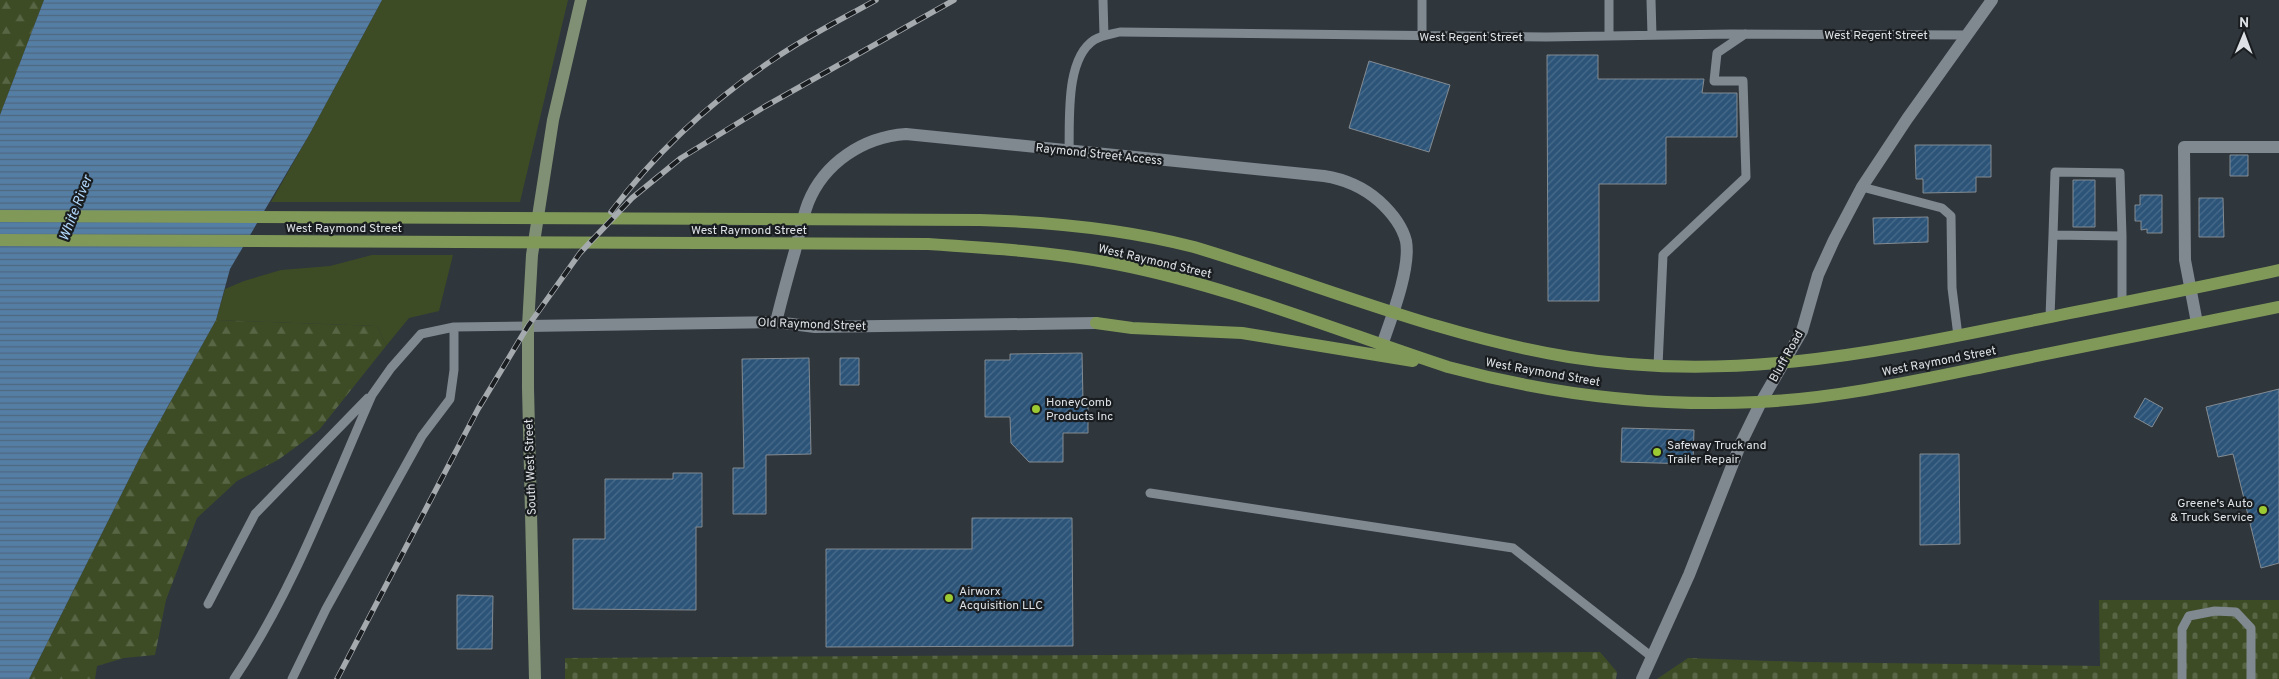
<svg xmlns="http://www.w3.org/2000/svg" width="2279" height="679" viewBox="0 0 2279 679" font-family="Overpass,sans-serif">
<defs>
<pattern id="forest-firs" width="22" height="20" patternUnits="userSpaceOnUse" patternTransform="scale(1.25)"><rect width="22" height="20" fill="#3e4c26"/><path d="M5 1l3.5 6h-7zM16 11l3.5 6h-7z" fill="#596646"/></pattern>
<pattern id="cemetery-stones" width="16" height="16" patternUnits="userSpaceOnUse" patternTransform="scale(1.25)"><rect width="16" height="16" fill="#3e4c26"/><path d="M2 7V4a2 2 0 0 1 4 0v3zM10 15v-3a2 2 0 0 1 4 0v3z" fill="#596646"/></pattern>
<pattern id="water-rules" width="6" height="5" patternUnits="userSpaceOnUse" patternTransform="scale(1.25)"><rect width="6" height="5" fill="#557ea5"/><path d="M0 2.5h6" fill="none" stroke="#4e677f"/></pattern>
<pattern id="building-hatch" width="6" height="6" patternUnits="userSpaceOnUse" patternTransform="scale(1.25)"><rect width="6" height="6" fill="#2c5478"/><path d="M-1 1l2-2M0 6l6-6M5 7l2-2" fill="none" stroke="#4a6c8b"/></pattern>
</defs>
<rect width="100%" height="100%" fill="#2f363c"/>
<path fill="#3e4c26" d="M382,0H568L520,202H271L309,135Z
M372,255H453L439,311L409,318L386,346L377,326L216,320L225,289L244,281L281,270L330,266Z"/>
<path fill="url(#forest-firs)" d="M0,0H44L0,115Z
M216,320L377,326L386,346L319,430L278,460L237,481L197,518L166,600L155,655L124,658L97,666L95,679H29L144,449Z"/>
<path fill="url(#cemetery-stones)" d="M2099,600H2279V679H1657L1688,658L1804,662L2100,666Z
M1600,652L1617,672L1616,679H565V658Z"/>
<path fill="url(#water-rules)" d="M44,0H382L309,135L230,269L216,320L144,449L29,679H0V115Z"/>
<path fill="url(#building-hatch)" stroke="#838b92" d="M1547,55H1598V79H1704L1702,93H1737V137H1666V184H1599V301H1548Z
M1369,61L1450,85L1429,152L1349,128Z
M1915,145H1991V177H1976V192L1923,193V179H1916Z
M2230,155H2248V176H2230Z
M2073,180H2095V227H2073Z
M2140,195H2162V233H2147V229L2141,230V221H2135V205H2140Z
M2199,198H2223L2224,237H2199Z
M1928,217V242L1874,244L1873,218Z
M1082,353L1083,402H1088V433H1063V462H1029L1011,443L1010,417H985V360H1010V354Z
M809,358L811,454L766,455V514H733V468H744L742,359Z
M840,358H859V385H840Z
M2279,389V563L2261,568L2233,454L2218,457L2206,407Z
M2145,398L2163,408L2152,427L2134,417Z
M1622,428L1694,430L1693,464L1621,462Z
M1920,454H1959L1960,544L1920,545Z
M673,473H702V527H696V610L573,609V539H605V479H673Z
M972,518H1072L1073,646L826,647V549H972Z
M457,595L493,596L492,649H457Z"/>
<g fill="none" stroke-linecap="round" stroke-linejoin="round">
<path stroke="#808890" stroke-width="9" d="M1103,0L1104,36
M1609,0V36
M1651,0L1652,35
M1422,36V0
M1069,151C1070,120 1065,59 1094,40C1102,35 1112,34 1120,32L1546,37L1731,34L1967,35
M1862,187L1942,208L1951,216L1952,288L1958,336
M2053,235L2055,172L2120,173L2122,236
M2050,317L2053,235L2122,236V303
M1658,366L1663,255L1746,177L1743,81H1714L1717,53L1745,34
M1150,493L1513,548L1652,657
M208,604L255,514L368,398
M234,679C293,592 330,490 372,395L391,368L421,334L454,327
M292,679L326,609L422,436L450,399L454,370V327L528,326
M2182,679V629L2189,616L2215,611L2236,612L2251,628V679"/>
<path stroke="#808890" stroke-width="12" d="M776,322C782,298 788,275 795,251C799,236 802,219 808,203C824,163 863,137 906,134L1324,176C1344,179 1363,187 1379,201C1390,211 1402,225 1406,241C1411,268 1391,319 1382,345
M2197,323L2185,260L2184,147H2279
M528,326L776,322L815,327L1096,323
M1642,679L1689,575L1741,443L1761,402L1802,331L1818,275L1834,240L1862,187L1907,119L1992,0"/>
<path stroke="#809074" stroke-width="12" d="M535,679L528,388V326L532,255L553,120L581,0"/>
<path stroke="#809959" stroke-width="12" d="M0,216L980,220C1052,222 1124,229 1194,247C1318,284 1440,336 1569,357C1725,382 1864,355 2016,324C2104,306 2192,289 2279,270
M0,240L928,244C991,248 1054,252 1116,264C1229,286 1338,331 1448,367C1549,394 1654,407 1758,402C1845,398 1932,377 2017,360C2104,342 2192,325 2279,307
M1096,323L1132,328L1242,333L1413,361"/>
<g stroke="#a5aaaf" stroke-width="5.5">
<path id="rail" d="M611,212C656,152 711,101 774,59C806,37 842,19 876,0
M337,679L478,409L528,326L580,253L632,198L681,158L764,107L954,0"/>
</g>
<use href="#rail" stroke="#1a1d20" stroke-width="4" stroke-dasharray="11" stroke-linecap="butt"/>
</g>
<g fill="#9cca32" stroke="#1a1d20" stroke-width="2">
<circle cx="1036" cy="409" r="5"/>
<circle cx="1657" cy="452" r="5"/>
<circle cx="2263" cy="510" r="5"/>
<circle cx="949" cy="598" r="5"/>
</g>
<g text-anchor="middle" stroke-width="4.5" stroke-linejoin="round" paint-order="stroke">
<g font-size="12" fill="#dee2e6" stroke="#1a1d20">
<text x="1876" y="39">West Regent Street</text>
<text x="1471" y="41">West Regent Street</text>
<text transform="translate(1099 154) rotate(6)" y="4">Raymond Street Access</text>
<text x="344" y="232">West Raymond Street</text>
<text x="749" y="234">West Raymond Street</text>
<text transform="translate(1155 261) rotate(13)" y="4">West Raymond Street</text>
<text transform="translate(812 324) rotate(2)" y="4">Old Raymond Street</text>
<text transform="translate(1786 356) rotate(-61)" y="4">Bluff Road</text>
<text transform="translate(1939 361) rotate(-11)" y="4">West Raymond Street</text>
<text transform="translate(1543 372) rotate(10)" y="4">West Raymond Street</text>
<text transform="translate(530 467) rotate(-92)" y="4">South West Street</text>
</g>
<g font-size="12" fill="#dee2e6" stroke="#1a1d20" text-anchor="start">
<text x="1046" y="406">HoneyComb<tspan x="1046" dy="14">Products Inc</tspan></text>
<text x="1667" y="449">Safeway Truck and<tspan x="1667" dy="14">Trailer Repair</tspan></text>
<text x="2253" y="507" text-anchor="end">Greene's Auto<tspan x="2253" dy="14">&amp; Truck Service</tspan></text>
<text x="959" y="595">Airworx<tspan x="959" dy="14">Acquisition LLC</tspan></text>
</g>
<g font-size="14" font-style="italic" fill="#b0d5f9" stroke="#1a1d20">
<text transform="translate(75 208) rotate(-69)" y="5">White River</text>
</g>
</g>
<g transform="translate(2244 35) rotate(1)" stroke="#1a1d20" stroke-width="4" paint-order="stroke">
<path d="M0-4L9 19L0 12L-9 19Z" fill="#dee2e6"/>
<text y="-8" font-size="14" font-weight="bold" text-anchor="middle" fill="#dee2e6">N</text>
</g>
</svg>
